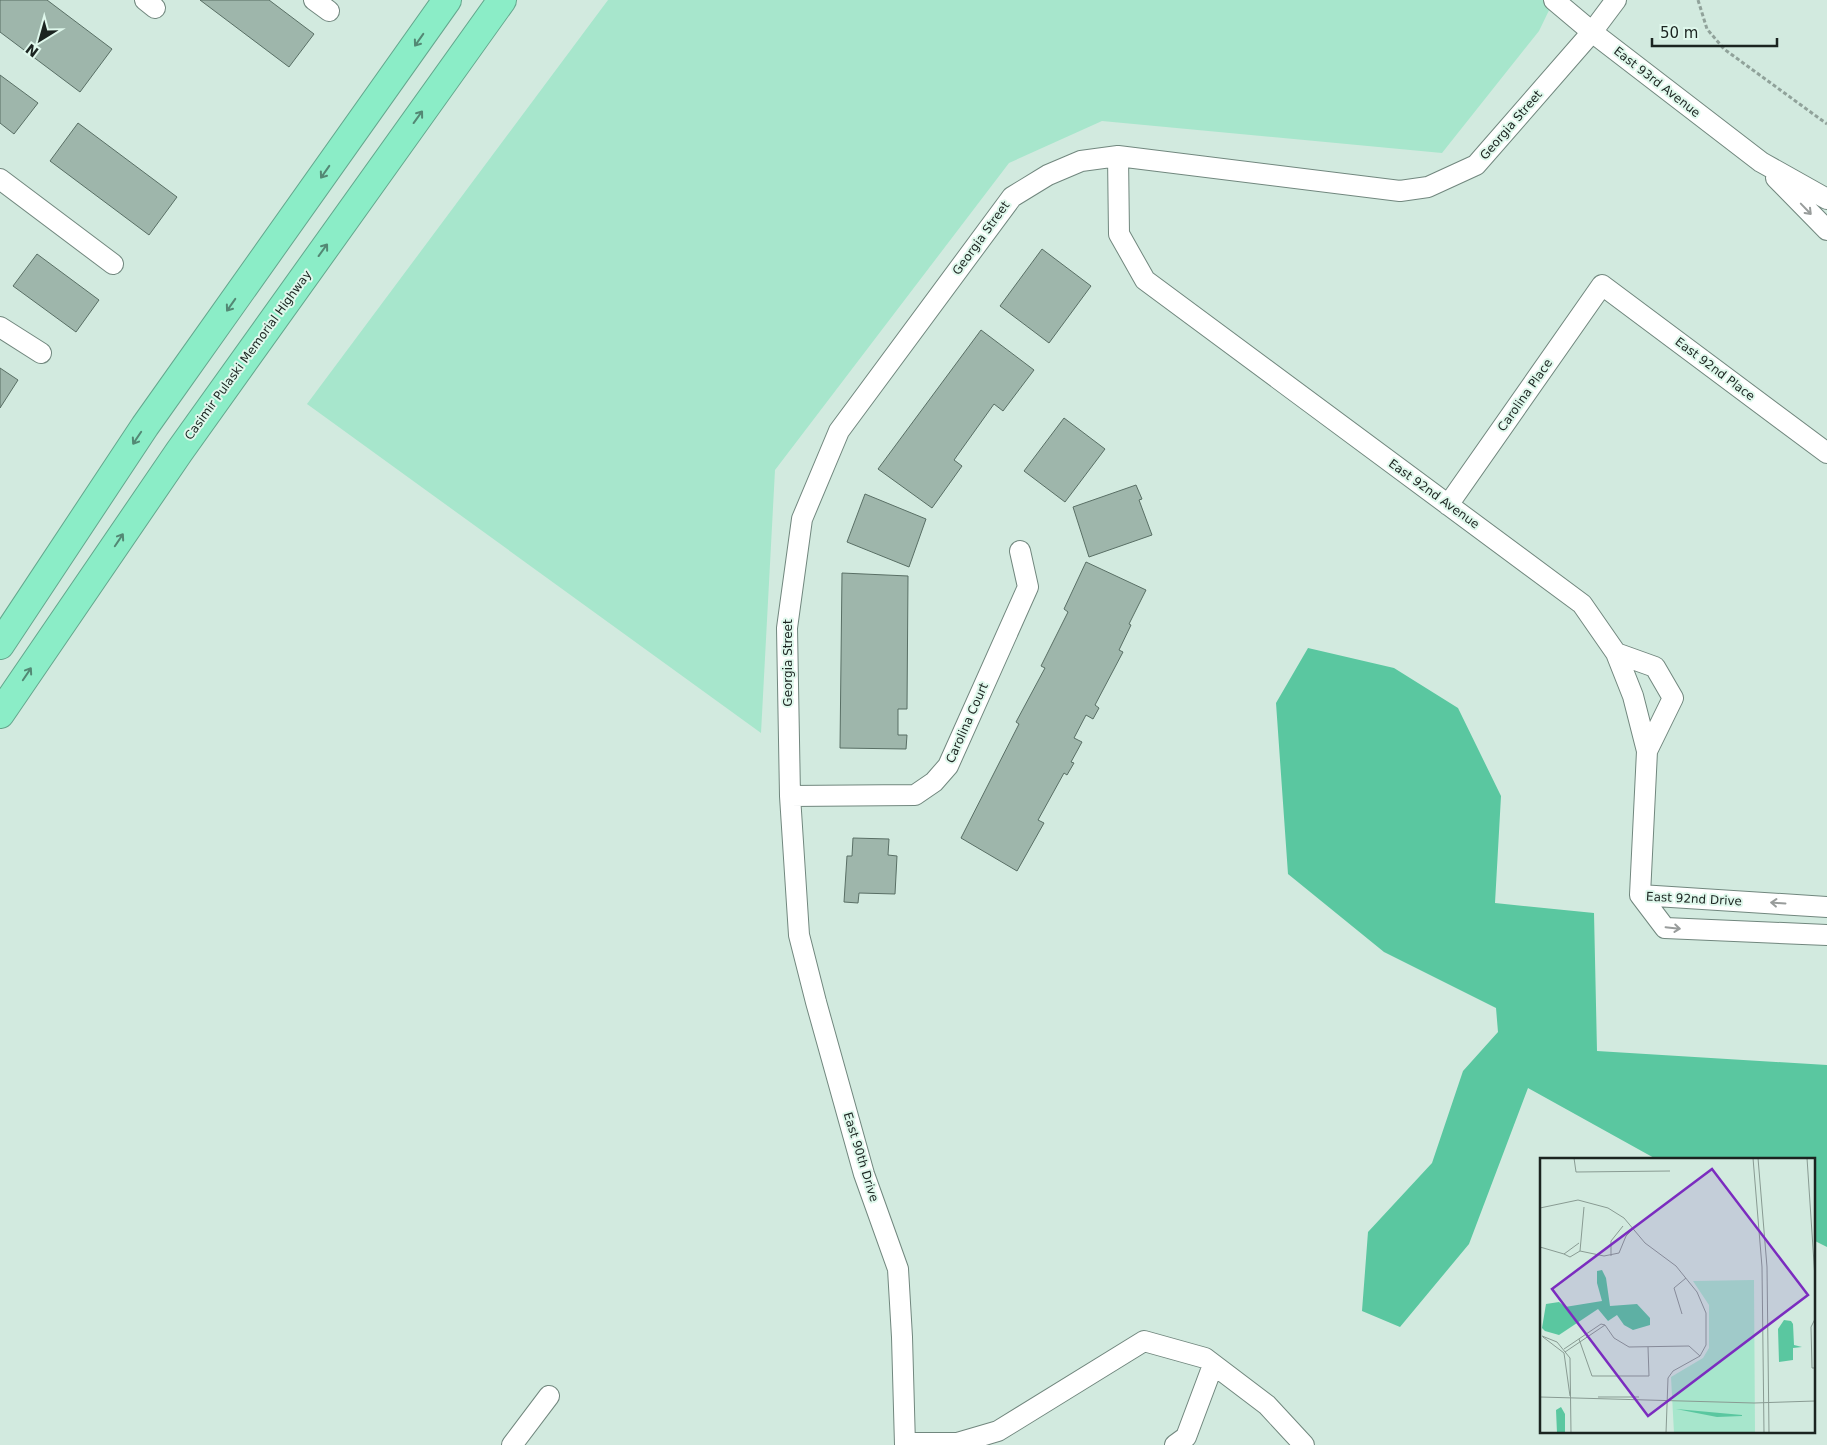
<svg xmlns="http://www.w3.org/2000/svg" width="1827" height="1445" viewBox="0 0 1827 1445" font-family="'DejaVu Sans',sans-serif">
<rect width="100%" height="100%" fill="#d2eadf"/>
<path fill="#a7e6cc" d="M608,0H1554L1539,31L1442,153L1102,121L1009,163L775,470L761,733L307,404Z"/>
<path fill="#5ac7a0" d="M1308,648L1394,668L1458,708L1501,796L1495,903L1594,913L1597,1051L1827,1065V1247L1813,1240V1159H1656L1528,1088L1469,1244L1400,1327L1362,1311L1368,1232L1432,1163L1463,1071L1498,1032L1496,1008L1384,952L1288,874L1276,703Z"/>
<path fill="#9eb6ab" stroke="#596f65" d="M0,0H47L112,49L80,92L0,32Z
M200,0H269L314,34L289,67Z
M0,75L38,103L14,134L0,123Z
M78,123L177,197L149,235L50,161Z
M1042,249L1091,286L1049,343L1000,306Z
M37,254L99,300L76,332L13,286Z
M981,330L1034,370L1003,411L994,404L954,460L962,466L932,508L878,469Z
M0,368L18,380L0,408Z
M1064,418L1105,449L1065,502L1024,471Z
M1136,485L1142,499L1139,500L1152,535L1089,557L1073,507Z
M865,494L926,519L909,567L847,542Z
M1086,562L1146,590L1129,624L1131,625L1119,650L1123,652L1095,705L1099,708L1093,719L1086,715L1074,738L1082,742L1071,762L1074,763L1067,775L1064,773L1038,820L1044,823L1017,871L961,838L1019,724L1016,722L1045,668L1041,666L1068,612L1064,609Z
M842,573L908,576L907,709H898V735H907L906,749L840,748Z
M853,838L889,839L888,855L897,856L895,894L859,893L858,903L844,902L847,856H852Z"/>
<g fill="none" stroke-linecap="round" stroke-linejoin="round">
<g stroke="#71877e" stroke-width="22">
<path id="minor" d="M145,0L155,8
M314,0L329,11
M1554,0L1592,32L1761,162L1827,199
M1118,156L1119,234L1145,280L1582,604L1616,653L1633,696L1647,751L1640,895
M1776,178L1827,230
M0,179L113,264
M0,327L41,353
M1448,505L1602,285L1827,453
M1616,653L1655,667L1673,698L1647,751
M790,796L915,795L934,782L948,766L1028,587L1020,551
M1640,895L1665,928L1827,935
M1640,895L1827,907
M905,1443H957L998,1431L1144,1341L1205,1358L1267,1405L1304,1445
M512,1445L549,1396
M905,1445L902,1337L898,1269L864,1174L816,1002L799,935L790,796L787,628L802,519L839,431L1012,197L1048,175L1081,161L1118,156L1400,191L1428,187L1476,165L1592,32L1616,0
M1175,1445L1186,1437L1213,1365"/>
</g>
<g stroke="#64a78d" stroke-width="30">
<path id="highway" d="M0,645L145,426L447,0
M0,714L179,452L502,0"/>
</g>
<path stroke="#90a29a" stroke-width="3" stroke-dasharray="4 2.5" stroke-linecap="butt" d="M1698,0L1707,29L1724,49L1827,124"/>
<use href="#minor" stroke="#fff" stroke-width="20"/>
<use href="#highway" stroke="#8bedc7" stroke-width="28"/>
</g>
<defs><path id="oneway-shaft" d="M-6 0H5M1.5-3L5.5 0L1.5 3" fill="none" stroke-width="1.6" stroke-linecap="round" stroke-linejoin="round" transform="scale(1.25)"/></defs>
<g stroke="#538874">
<use href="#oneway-shaft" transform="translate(419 40) rotate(125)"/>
<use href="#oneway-shaft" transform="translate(418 117) rotate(-54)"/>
<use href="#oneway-shaft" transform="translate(325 172) rotate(125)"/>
<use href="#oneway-shaft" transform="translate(323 250) rotate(-54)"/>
<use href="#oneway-shaft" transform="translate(231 305) rotate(125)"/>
<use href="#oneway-shaft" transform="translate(137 438) rotate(124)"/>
<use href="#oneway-shaft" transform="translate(119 540) rotate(-56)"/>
<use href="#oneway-shaft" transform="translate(27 674) rotate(-56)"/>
</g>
<g stroke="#989c9b">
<use href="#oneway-shaft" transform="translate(1806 209) rotate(46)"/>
<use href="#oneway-shaft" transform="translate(1778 903) rotate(-176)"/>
<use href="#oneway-shaft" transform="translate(1673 928) rotate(6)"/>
</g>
<g text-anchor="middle" stroke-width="4" stroke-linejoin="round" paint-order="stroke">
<g font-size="12" fill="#1b2420" stroke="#dff8ec">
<text transform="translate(1657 82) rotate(38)" y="4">East 93rd Avenue</text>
<text transform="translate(1511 125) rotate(-49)" y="4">Georgia Street</text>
<text transform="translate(981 238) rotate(-54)" y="4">Georgia Street</text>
<text transform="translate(248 355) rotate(-54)" y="4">Casimir Pulaski Memorial Highway</text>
<text transform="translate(1715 369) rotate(37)" y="4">East 92nd Place</text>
<text transform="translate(1525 395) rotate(-55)" y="4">Carolina Place</text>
<text transform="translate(1434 494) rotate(36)" y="4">East 92nd Avenue</text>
<text transform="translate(788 663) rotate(-90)" y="4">Georgia Street</text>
<text transform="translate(967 723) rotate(-66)" y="4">Carolina Court</text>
<text transform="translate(1694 899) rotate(3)" y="4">East 92nd Drive</text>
<text transform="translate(861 1157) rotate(73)" y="4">East 90th Drive</text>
</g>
</g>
<g transform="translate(1540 1158)">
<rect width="275" height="275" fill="#d2eadf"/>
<path d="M214,122L215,275H134L131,219L163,200L169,190V147L153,123Z" fill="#a7e6cc"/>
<path d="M62,112L66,120L70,148L97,146L110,160V167L93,172L84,167L77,157L68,163L58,151L19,177L5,173L2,170L6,146L19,144L25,149L62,143L57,125V113ZM244,162L251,163L253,166L254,187L262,189L253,190V202L239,204L238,171ZM21,249L25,256V275H17L16,252ZM136,251L202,257V258L177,259Z" fill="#5ac7a0"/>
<path fill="none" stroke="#899b93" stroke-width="1" d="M34,0L36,14L130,13M213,0L222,109L224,275M218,0L227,109L229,275M267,0L275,120M0,50L38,42L68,50L84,60L105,85L136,108L157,134L166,155V187L160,198L133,213L128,220L126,275M39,85L24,96L30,99L40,93L44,49M0,89L24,96M40,93L64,98L79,95L86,78L93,71M71,98V83L83,68M142,156L134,130L146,120M275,161L271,169L272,210H275M65,167L74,180L89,189L149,188L160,198M2,178L17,184L30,200L31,275M3,179L24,195L30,238M39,181L52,218H109L108,189M24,191L61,166L65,167M25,194L65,167M0,239L214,245L275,243M58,239H99"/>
<path fill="#7b2cbf" fill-opacity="0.15" stroke="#7b2cbf" stroke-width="2.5" d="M172,11L268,137L108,258L12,131Z"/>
<rect width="275" height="275" fill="none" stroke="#1b2420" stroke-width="2.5"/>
</g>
<g transform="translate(40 40) rotate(217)" stroke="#dff8ec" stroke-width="4" paint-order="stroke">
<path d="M0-4L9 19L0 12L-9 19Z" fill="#1b2420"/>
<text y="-8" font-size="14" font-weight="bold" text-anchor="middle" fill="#1b2420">N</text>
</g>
<path d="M1652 38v8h125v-8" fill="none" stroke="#1b2420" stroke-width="2.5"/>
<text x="1660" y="38" font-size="15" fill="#1b2420" stroke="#dff8ec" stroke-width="4" paint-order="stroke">50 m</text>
</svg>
